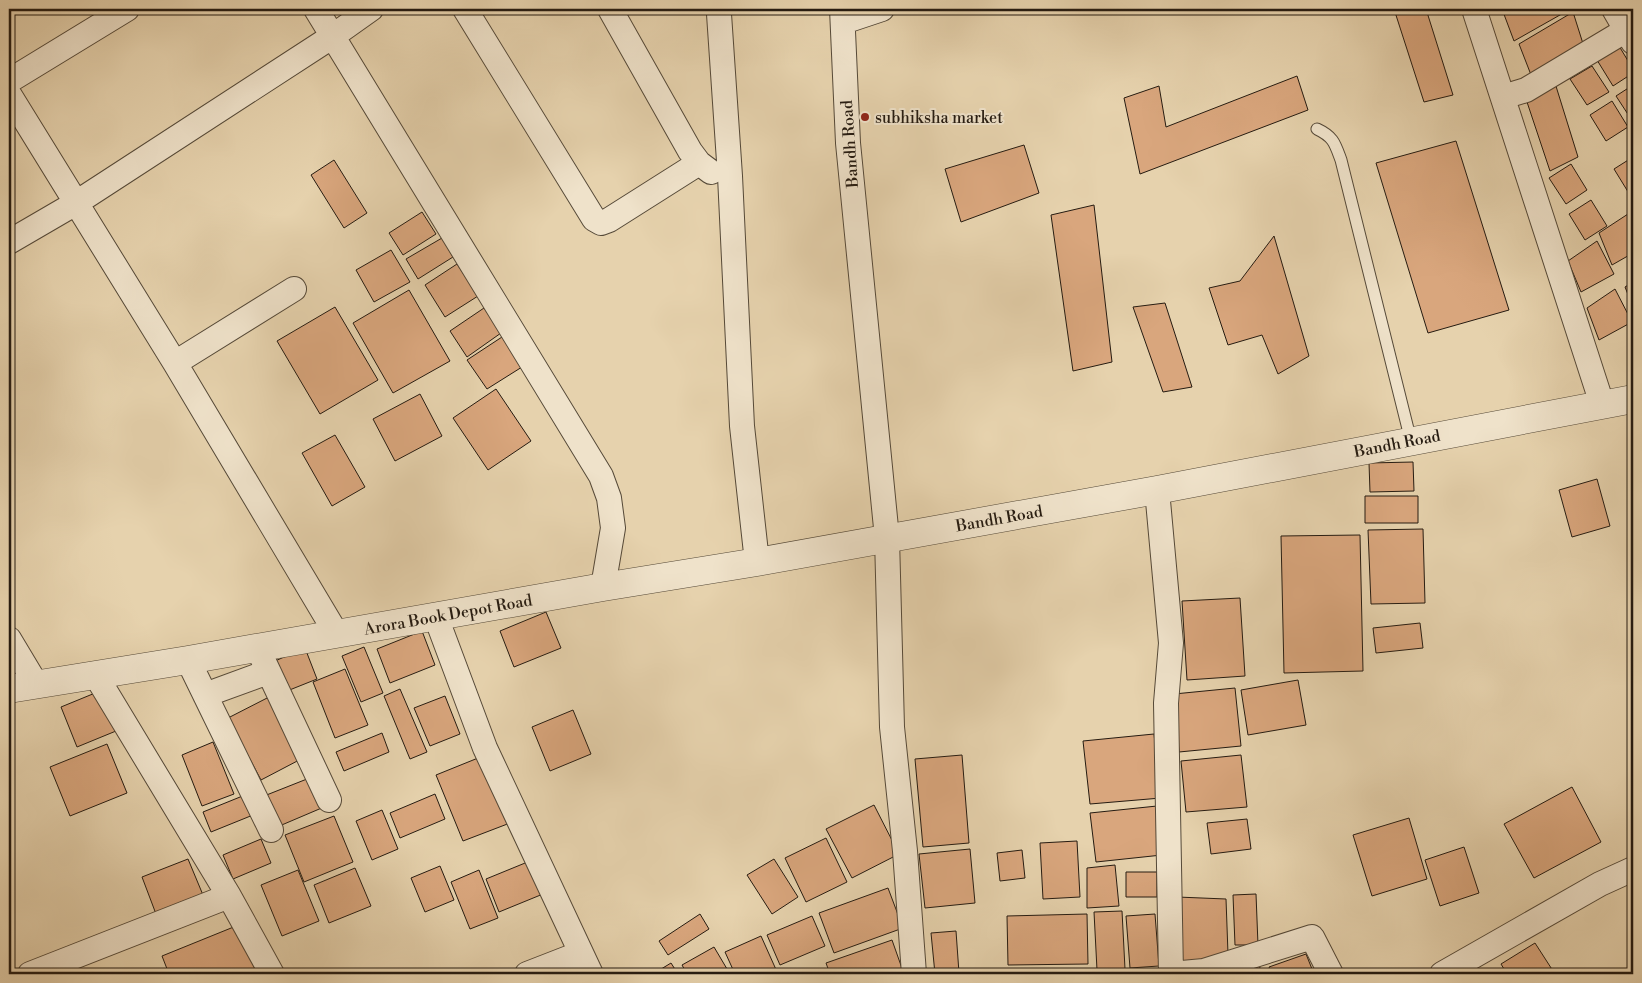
<svg xmlns="http://www.w3.org/2000/svg" width="1642" height="983" viewBox="0 0 1642 983" font-family="'Libre Bodoni',serif">
<rect width="100%" height="100%" fill="#e6d2ad"/>
<filter id="stains"><feTurbulence type="fractalNoise" baseFrequency=".004" numOctaves="4"/><feColorMatrix values="0 0 0 0 .2 0 0 0 0 .09 0 0 0 0 .02 0 0 0 .5 -.17"/></filter>
<radialGradient id="worn" r=".72"><stop offset=".6" stop-color="#630" stop-opacity="0"/><stop offset="1" stop-color="#630" stop-opacity=".3"/></radialGradient>
<path fill="#d9a67d" stroke="#251b11" d="M1394,9H1426L1453,95L1424,102Z
M1502,9H1566L1567,11L1514,41Z
M1573,12L1585,50L1533,80L1519,44Z
M1619,46L1633,69V73L1613,86L1597,60Z
M1592,66L1609,92L1587,105L1570,79Z
M1297,76L1308,110L1140,174L1124,98L1159,86L1166,127Z
M1555,83L1578,157L1550,171L1526,99Z
M1633,85V122L1616,96Z
M1612,101L1628,127L1606,141L1590,115Z
M1456,141L1509,310L1428,333L1376,163Z
M1024,145L1039,193L961,222L945,169Z
M1633,157V193L1630,195L1614,169Z
M334,160L367,213L344,228L311,175Z
M1571,164L1587,190L1566,204L1549,178Z
M1591,200L1607,226L1585,240L1569,214Z
M1094,205L1112,362L1073,371L1051,215Z
M422,212L436,234L403,255L389,233Z
M1628,214L1633,225V253L1612,265L1599,233Z
M1274,236L1309,356L1278,374L1262,335L1228,345L1209,288L1240,281Z
M442,238L453,257L418,279L406,259Z
M1597,241L1614,274L1581,292L1568,261Z
M391,250L410,282L374,302L356,270Z
M457,264L478,296L445,317L425,285Z
M1633,282V307L1625,287Z
M1615,289L1632,322L1599,340L1587,308Z
M409,290L450,361L393,393L353,323Z
M1165,303L1192,387L1163,392L1133,307Z
M335,307L378,380L320,414L277,341Z
M484,308L501,333L467,357L450,331Z
M502,337L522,367L487,389L467,360Z
M496,389L531,441L488,470L453,418Z
M420,394L442,436L395,461L373,419Z
M335,435L365,487L332,506L302,453Z
M1413,462L1414,491L1370,492L1369,463Z
M1597,479L1610,526L1572,537L1559,490Z
M1365,496H1418V523H1365Z
M1423,529L1425,603L1371,604L1368,530Z
M1360,535L1363,671L1284,673L1281,536Z
M1240,598L1245,676L1187,680L1182,601Z
M546,612L561,648L514,667L500,631Z
M1420,623L1423,648L1376,653L1373,628Z
M422,631L435,665L390,683L377,649Z
M364,647L383,693L361,702L342,656Z
M305,648L317,679L287,691L275,661Z
M345,669L368,725L335,738L313,682Z
M1298,680L1306,725L1248,735L1241,690Z
M1235,688L1241,746L1179,752L1174,694Z
M400,689L427,752L410,759L384,696Z
M100,691L116,731L77,747L61,707Z
M271,696L303,758L261,780L228,718Z
M445,696L460,734L430,746L414,708Z
M573,710L591,754L550,771L532,727Z
M382,733L389,752L344,771L336,752Z
M1154,734L1161,798L1090,804L1083,741Z
M213,742L234,794L202,806L182,755Z
M107,744L127,793L70,816L50,767Z
M962,755L969,843L923,847L915,759Z
M1241,755L1247,807L1186,812L1181,761Z
M483,756L510,823L463,841L436,775Z
M312,777L324,807L277,827L264,796Z
M1572,787L1601,842L1534,878L1504,824Z
M435,794L445,819L400,838L390,813Z
M245,795L253,815L211,832L203,812Z
M874,805L899,854L852,878L826,829Z
M1157,806L1162,855L1096,862L1090,813Z
M382,810L398,849L372,860L356,821Z
M334,816L353,862L304,882L285,835Z
M1409,818L1427,879L1372,896L1353,835Z
M1247,819L1251,849L1211,854L1207,823Z
M826,838L847,882L806,902L785,858Z
M261,839L271,863L233,879L223,855Z
M1077,841L1080,897L1043,899L1040,843Z
M1464,847L1479,893L1440,906L1425,860Z
M970,849L975,903L925,908L919,854Z
M1022,850L1025,878L1000,881L997,853Z
M188,859L203,895L156,914L142,877Z
M774,859L798,897L772,914L747,875Z
M530,861L543,894L499,912L486,879Z
M1115,865L1119,906L1087,908V868Z
M440,866L454,900L425,912L411,878Z
M355,868L371,906L329,923L314,885Z
M298,870L319,921L282,936L261,885Z
M479,870L498,918L470,929L451,882Z
M1126,872H1157V897H1126Z
M888,888L903,928L834,953L819,913Z
M1256,894L1258,945H1235L1233,895Z
M1177,897L1226,899L1228,954L1180,964Z
M1122,911L1125,969L1097,970L1094,912Z
M700,914L709,929L668,955L659,941Z
M1087,914L1088,964L1008,965L1007,916Z
M1155,914L1159,966L1130,968L1126,916Z
M812,916L825,946L780,965L767,935Z
M241,924L261,974H169L162,956Z
M956,931L959,973L935,974L931,933Z
M761,936L778,974H735L725,952Z
M892,940L904,974H830L826,963Z
M1535,943L1555,974H1507L1501,964Z
M714,947L730,974H687L682,965Z
M1306,954L1314,974H1272L1269,967Z
M671,963L678,974H653Z
M1257,963L1264,974H1229Z"/>
<g fill="none" stroke-linecap="round" stroke-linejoin="round">
<g stroke="#554938" stroke-width="13">
<path id="service" d="M1317,129C1334,137 1335,144 1341,160L1411,441"/>
</g>
<g stroke="#554938" stroke-width="26">
<path id="minor" d="M316,9L601,476L609,498L613,528L603,587
M465,9L594,219L601,223L609,220L699,163
M610,9L690,151L699,163L711,172
M842,9L848,143L887,538L892,727L905,851L914,974
M1474,9L1602,404
M1614,9L1633,42
M719,14L730,176L742,426L757,562
M843,22L882,9
M9,81L127,9
M9,94L175,363L336,633
M1503,97L1526,90L1633,26
M9,242L76,203L333,36L371,9
M175,363L294,289
M1157,490L1171,643L1166,703L1171,974L1204,971L1205,974
M436,617L485,748L591,974
M9,639L36,684
M257,647L329,800
M188,660L271,830
M205,695L268,672
M229,896L272,974
M1204,971L1312,937L1331,974
M30,974L229,896L95,674
M527,974L581,953
M1442,974L1600,884L1633,869"/>
</g>
<g stroke="#554938" stroke-width="29">
<path id="tertiary" d="M9,689L188,660L603,587L757,562L1157,490L1633,399"/>
</g>
<use href="#service" stroke="#efe2ca" stroke-width="11"/>
<use href="#minor" stroke="#efe2ca" stroke-width="24"/>
<use href="#tertiary" stroke="#efe2ca" stroke-width="28"/>
</g>
<circle fill="#8f2418" stroke="#efe2ca" stroke-width="2" cx="865" cy="117" r="5"/>
<g text-anchor="middle" stroke-width="4" stroke-linejoin="round" paint-order="stroke">
<g font-size="16" fill="#251b11" stroke="#efe2ca" text-anchor="start">
<text x="875" y="123">subhiksha market</text>
</g>
<g font-size="16" fill="#251b11" stroke="#efe2ca">
<text transform="translate(849 144) rotate(-94)" y="6">Bandh Road</text>
<text transform="translate(1397 443) rotate(-11)" y="6">Bandh Road</text>
<text transform="translate(999 518) rotate(-10)" y="6">Bandh Road</text>
<text transform="translate(448 614) rotate(-10)" y="6">Arora Book Depot Road</text>
</g>
</g>
<rect width="1642" height="983" fill="none" stroke="#e6d2ad" stroke-width="30"/>
<rect x="10" y="10" width="1622" height="963" fill="none" stroke="#251b11" stroke-width="2.5"/>
<rect x="15" y="15" width="1612" height="953" fill="none" stroke="#251b11"/>
<rect width="100%" height="100%" filter="url(#stains)"/>
<rect width="100%" height="100%" fill="url(#worn)"/>
</svg>
